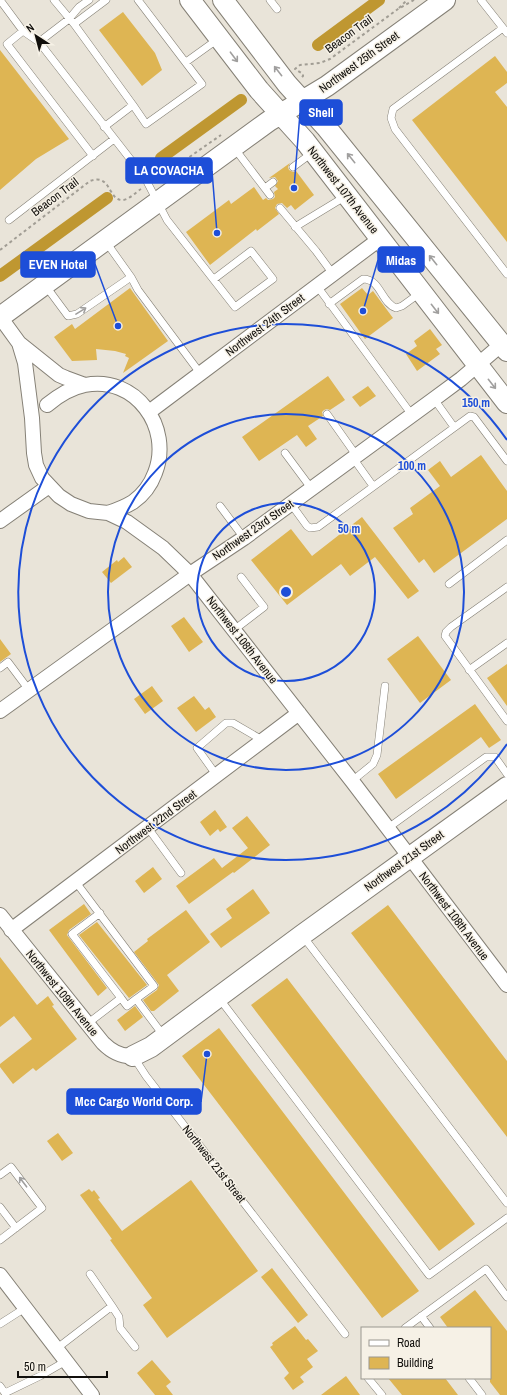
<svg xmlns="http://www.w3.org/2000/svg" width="507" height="1395" viewBox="0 0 507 1395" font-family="'Archivo Narrow',sans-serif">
<rect width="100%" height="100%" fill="#e9e4d9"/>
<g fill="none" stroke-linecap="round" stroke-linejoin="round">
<path stroke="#bf9731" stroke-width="12" d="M318,45L379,0
M161,158L241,100
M0,276L107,198"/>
</g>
<path fill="#deb553" d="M123,12L155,53L162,70L142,86L99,30Z
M0,50L69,139L36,159L0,190Z
M495,56L507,72V83L495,92L507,107V242L412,120Z
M290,163L288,167L289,170L293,172L296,171L314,195L295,210L291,205L287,208L282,203L277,204L275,208L279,214L257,231L256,229L210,265L186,232L229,200L231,204L254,187L263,200L266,198L268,200L273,199L275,197L274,192L278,189L275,186L278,181L275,177L269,178Z
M130,288L168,341L123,373L129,358L125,356L126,354L115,351L96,349L97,360L72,361L54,337L72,324L75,329Z
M362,288L368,295L373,291L393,318L365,339L340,304Z
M430,329L442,345L436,349L440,354L417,371L406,354L417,346L414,341Z
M328,376L345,400L330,410L327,409L324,410L322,412L323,416L308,426L317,439L306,447L297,435L259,461L242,437Z
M368,386L376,396L360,407L352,397Z
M481,455L507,491V519L434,573L424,559L419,563L393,528L413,514L410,508L440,486L428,470L440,461L451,477Z
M362,517L419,591L408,599L375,557L350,576L341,564L287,605L251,560L291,529L312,556Z
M124,557L132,567L111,583L102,572L117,560L118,562Z
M184,617L203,642L189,652L171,626Z
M418,636L451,680L420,703L387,659Z
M0,639L11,654L0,662Z
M507,664V706L487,678Z
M152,686L163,701L145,714L134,699Z
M194,696L205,710L209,707L216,717L196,732L177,708Z
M475,704L501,740L489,748L481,737L396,799L378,774Z
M215,810L227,827L220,832L218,829L210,836L200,822Z
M247,816L270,845L234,873L233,872L189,904L176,886L214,858L222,868L248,848L232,828Z
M153,867L162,879L144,893L135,881Z
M253,889L270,913L221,948L210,934L232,918L226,909Z
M84,904L91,914L69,930L67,935L107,988L98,996L49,930Z
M388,905L507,1061V1137L351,933Z
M186,910L210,942L167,975L179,991L154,1011H151L143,1000L157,990L159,985L134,952L148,941L147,939Z
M97,922L147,985L129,998L79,935Z
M0,957L37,1005L48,996L54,1005L52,1006L77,1039L36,1071L33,1068L13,1084L0,1067V1064L32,1039L14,1016L0,1027Z
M287,978L475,1224L439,1251L251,1005Z
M135,1006L143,1017L125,1031L117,1020Z
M219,1028L419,1291L382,1318L182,1056Z
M58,1133L73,1153L62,1161L47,1141Z
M191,1180L258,1271L167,1338L143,1305L152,1298L110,1240L112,1239L80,1195L89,1189L92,1192L94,1190L100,1198L98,1199L122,1231Z
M272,1268L308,1315L298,1323L261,1277Z
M475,1290L507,1331V1395H500L490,1382V1328H448L440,1317Z
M295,1326L306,1340L308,1339L318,1351L307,1359L313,1367L300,1377L304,1382L293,1390L284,1378L289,1373L270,1347L273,1345L272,1343Z
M152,1360L171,1382L166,1386L173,1395H155L137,1373Z
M346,1376L360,1395H321Z
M388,1378H445L458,1395H402Z"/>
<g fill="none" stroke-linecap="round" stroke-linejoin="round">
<g stroke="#858076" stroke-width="8">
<path id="lane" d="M0,0L23,31L39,42L145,178L167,220L235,307L273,279L251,251L214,279
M54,0L74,24L133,105
M270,0L277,9
M481,0L507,33
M74,24L106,0
M503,28L393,109L391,118L395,129L507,274
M23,31L7,44L93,156
M39,42L69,19L79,7L89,0
M186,62L218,39
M104,127L133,105L146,124L202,84L138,0
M235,149L270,195
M293,167L312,153
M265,188L273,182
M280,208L316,251L333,274
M9,220L114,139
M295,227L346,196
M131,277L138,290L200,373
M45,285L68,316L77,314L131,277L106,242
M317,286L412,415
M329,304L363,279C381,279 381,303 396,308L402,306L420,293
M434,399L454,427
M327,414L356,455
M285,453L311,488
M353,458L373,486
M291,504L307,526L310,528L318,527L470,416L474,417L507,461
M220,506L244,538
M449,584L507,540
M507,587L451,627L446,632L445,636L507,721
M234,630L264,607L241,577
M0,668L8,662L29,690
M469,670L507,643
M217,776L197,748L226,723H233L264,741
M352,781L373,764L377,755L385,686
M148,828L181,873
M388,828L486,757H495L507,774
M75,881L154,986L136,999L163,1035
M100,913L72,934L121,998
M302,935L507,1203
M219,998L429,1275L507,1218
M87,1024L121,998L127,1006L136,999
M133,1056L146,1076L345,1334
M0,1175L11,1167L42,1208L0,1240
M0,1207L16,1228
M112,1306L119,1317L120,1328L135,1347
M421,1316L430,1328
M0,1324L25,1308
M405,1328L486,1269L507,1297
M56,1349L112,1306L90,1274
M368,1378L382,1395
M469,1378L482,1395
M0,1386L5,1393L40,1376L66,1361"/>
</g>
<g stroke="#858076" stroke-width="16">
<path id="street" d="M0,317L19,343L25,363L32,418L34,453L36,465L42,478L59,496L71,504L89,511L108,513L127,522L163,548L190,574L352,781L507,985
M19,343L59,375L66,378L85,385
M47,405C59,395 70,388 85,385C135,375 173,427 155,473C151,484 143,495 133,502C125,507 117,510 108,513
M149,412L381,238
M0,521L49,486
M0,711L190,574L244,538L434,399L461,379L502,344
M0,915L103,1043C111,1051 121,1057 133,1056
M11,930L299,713
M0,1275L92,1395"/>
</g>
<g stroke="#858076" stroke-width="22">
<path id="secondary" d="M190,0L259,90L305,141L507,403
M223,0L287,84L326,127L507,351
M0,317L269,121L327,86L445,0
M133,1056L151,1047L302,935L507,787"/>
</g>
<path stroke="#a19d94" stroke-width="2" stroke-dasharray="3 3" stroke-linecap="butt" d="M399,8L407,0
M302,77L303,76V74L295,69L300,65L320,63L330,59L398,9L414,0
M155,181L221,135
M0,250L90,181C111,173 108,200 122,200C129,200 136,192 141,189"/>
<use href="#lane" stroke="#fff" stroke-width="7"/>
<use href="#street" stroke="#fff" stroke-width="14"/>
<use href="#secondary" stroke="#fff" stroke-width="20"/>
</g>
<defs><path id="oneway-shaft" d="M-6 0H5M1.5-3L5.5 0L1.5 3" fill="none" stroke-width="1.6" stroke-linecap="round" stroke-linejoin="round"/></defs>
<g stroke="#a09f9e">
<use href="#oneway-shaft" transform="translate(234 57) rotate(53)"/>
<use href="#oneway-shaft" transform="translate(278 71) rotate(-128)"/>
<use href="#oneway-shaft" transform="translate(351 158) rotate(-129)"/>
<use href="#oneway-shaft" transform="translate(433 260) rotate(-129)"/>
<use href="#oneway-shaft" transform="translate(435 309) rotate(52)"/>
<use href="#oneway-shaft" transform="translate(81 311) rotate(-32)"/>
<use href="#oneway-shaft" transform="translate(492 384) rotate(52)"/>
<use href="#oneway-shaft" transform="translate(23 1182) rotate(-127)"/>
</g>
<g fill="none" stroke="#1d4ed8" stroke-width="2">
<circle cx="286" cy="592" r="89"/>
<circle cx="286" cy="592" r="178"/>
<path d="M507 744A268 268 0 1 1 507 440"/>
</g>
<g text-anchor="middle" stroke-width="3" stroke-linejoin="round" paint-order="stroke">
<g font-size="12" fill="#110f0c" stroke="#f6f1e6">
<text transform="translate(349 34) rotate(-36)" y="4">Beacon Trail</text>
<text transform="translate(359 62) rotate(-36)" y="4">Northwest 25th Street</text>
<text transform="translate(343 190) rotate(52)" y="4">Northwest 107th Avenue</text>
<text transform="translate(55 197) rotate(-37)" y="4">Beacon Trail</text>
<text transform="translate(265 325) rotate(-37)" y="4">Northwest 24th Street</text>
<text transform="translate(253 530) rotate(-35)" y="4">Northwest 23rd Street</text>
<text transform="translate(242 640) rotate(52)" y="4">Northwest 108th Avenue</text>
<text transform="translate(156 822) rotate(-37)" y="4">Northwest 22nd Street</text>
<text transform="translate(404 861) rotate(-36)" y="4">Northwest 21st Street</text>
<text transform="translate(454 916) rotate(53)" y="4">Northwest 108th Avenue</text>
<text transform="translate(62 993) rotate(51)" y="4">Northwest 109th Avenue</text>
<text transform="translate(214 1164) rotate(52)" y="4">Northwest 21st Street</text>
</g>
</g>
<circle cx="286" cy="592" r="6" fill="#1d4ed8" stroke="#f6f1e6" stroke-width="2"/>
<g font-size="12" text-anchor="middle" font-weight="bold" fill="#1d4ed8" stroke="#f6f1e6" stroke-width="3" stroke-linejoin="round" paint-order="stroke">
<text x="476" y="407">150 m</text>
<text x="412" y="470">100 m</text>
<text x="349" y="533">50 m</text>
</g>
<path fill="none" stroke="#1d4ed8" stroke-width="1.5" d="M294 188L300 113M217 233L212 171M363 311L378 260M118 326L95 264M207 1054L201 1102"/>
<g fill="#1d4ed8" stroke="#f6f1e6" stroke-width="1.5">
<circle cx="294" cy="188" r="4"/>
<circle cx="217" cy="233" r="4"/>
<circle cx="363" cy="311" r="4"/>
<circle cx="118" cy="326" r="4"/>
<circle cx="207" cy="1054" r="4"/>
</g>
<g fill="#1d4ed8" stroke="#1d4ed8" stroke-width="1.5">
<rect x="300" y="100" width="42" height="25" rx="4"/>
<rect x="126" y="158" width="86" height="25" rx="4"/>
<rect x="378" y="247" width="46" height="25" rx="4"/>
<rect x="21" y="252" width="74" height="25" rx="4"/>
<rect x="67" y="1089" width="134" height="25" rx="4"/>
</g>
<g font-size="13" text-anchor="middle" font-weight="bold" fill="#fff">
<text x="321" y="117">Shell</text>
<text x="169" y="175">LA COVACHA</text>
<text x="401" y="265">Midas</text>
<text x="58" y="269">EVEN Hotel</text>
<text x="134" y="1106">Mcc Cargo World Corp.</text>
</g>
<rect x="361" y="1327" width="130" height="52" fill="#f6f1e6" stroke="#9a978f"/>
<rect x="369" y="1340" width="20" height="6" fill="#ffffff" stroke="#9a978f"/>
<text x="397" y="1347" font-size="12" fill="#110f0c">Road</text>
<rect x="369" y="1357" width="20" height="12" fill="#deb553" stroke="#9a978f"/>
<text x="397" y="1367" font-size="12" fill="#110f0c">Building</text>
<g transform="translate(36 36) rotate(324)" stroke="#f6f1e6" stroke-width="3" paint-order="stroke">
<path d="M0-3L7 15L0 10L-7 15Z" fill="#110f0c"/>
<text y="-6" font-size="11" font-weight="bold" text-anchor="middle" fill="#110f0c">N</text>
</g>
<path d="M18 1371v6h89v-6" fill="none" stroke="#110f0c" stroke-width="2"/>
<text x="24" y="1371" font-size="12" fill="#110f0c" stroke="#f6f1e6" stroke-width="3" paint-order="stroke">50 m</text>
</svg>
